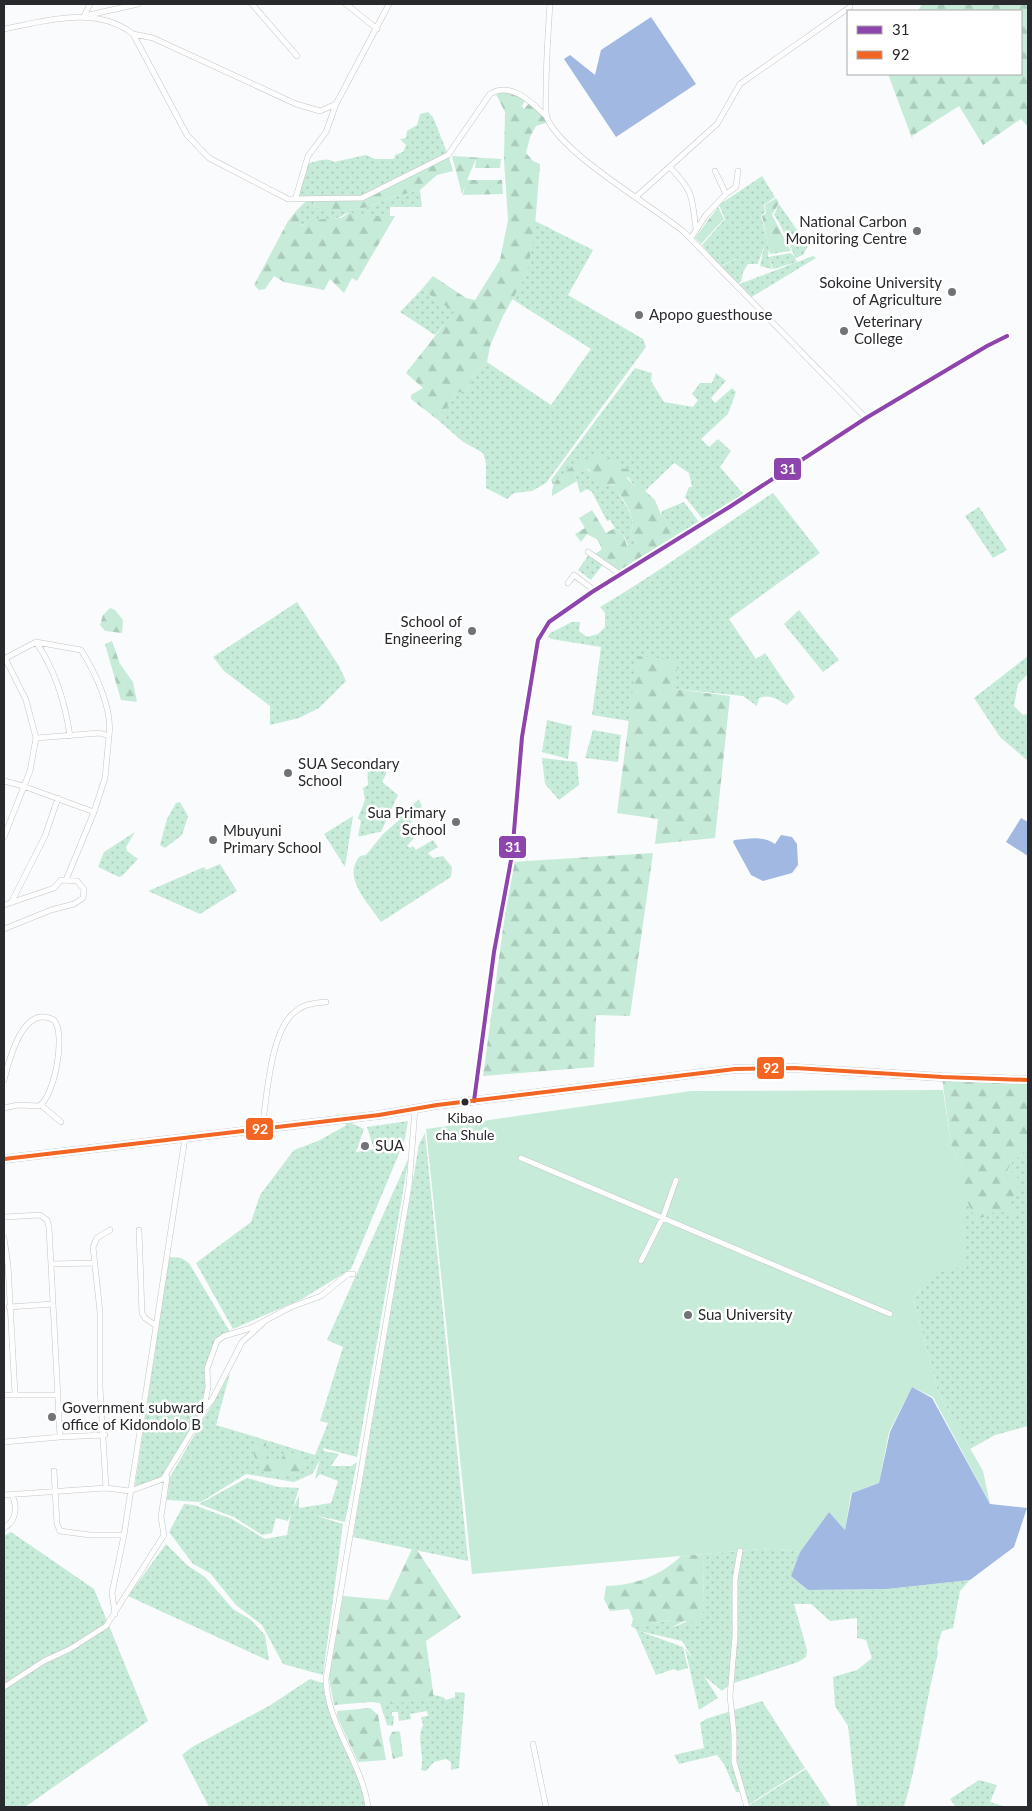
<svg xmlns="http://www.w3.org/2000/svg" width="1032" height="1811" viewBox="0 0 1032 1811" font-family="Lato,sans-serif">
<defs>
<pattern id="grass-dots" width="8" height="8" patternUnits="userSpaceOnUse" patternTransform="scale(1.25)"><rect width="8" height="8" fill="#c6ebd8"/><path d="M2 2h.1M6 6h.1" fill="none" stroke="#aacaba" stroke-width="1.8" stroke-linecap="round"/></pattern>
<pattern id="forest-firs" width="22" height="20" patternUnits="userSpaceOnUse" patternTransform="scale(1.25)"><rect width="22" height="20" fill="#c6ebd8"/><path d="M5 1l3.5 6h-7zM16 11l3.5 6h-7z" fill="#aacaba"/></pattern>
</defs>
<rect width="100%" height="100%" fill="#fafbfd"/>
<path fill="url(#grass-dots)" d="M428,112L433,117L448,155L362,198L315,200L314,207L341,211L369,207L389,198L420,190L422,207H390V216H357L347,213C333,224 317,215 300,226V216L296,211L307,200L296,197L306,164C316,162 326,156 334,162L366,155L375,159H394L395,155L403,152L406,145L400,139L406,138L407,131L417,125L420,114Z
M762,176L775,197L764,205L765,212L761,216L769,248L768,257L791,253L795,257L780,224L774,215L779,204L808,246L803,255L795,258L797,262L773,269L769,257L772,269L760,266L764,246L758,264H748L743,272L741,282L736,284L721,267L751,251L720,267L702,245L725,219L719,205Z
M535,221L593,250L568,295L643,339L646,347L546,483L532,491L514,493L507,499L486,488V463L483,453L462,441L438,420L457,393L468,390L473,376L487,362L551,405L591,349L512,299L526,275Z
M813,256L816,258L750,298L737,285Z
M422,289L455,312L435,335L400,312Z
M635,368L652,373L651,381L664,402L693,407L698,400L692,394L700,383H712L716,373L726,381L711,398L715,403L732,388L736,392L728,414L701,439L709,447L718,439L731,451L720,467L746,497L705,522L685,497L689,487H692L689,473L674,463L645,491L634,486L623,469L588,459L570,469L553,485L551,480Z
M586,469L616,487C621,503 638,514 631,533L636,545L630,550L623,534L615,528L610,520L607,521L592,492L587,489L580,493L575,474Z
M773,493L820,553L729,619L756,659L765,653L795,697L787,705C777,699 770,694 759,698L757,706L743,696L675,689L638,656L629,721L592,715L601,647L551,639L548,637L550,633L572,622H580L579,631L587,637L598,634L605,627V613L600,607C659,572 715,531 773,493Z
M684,502L699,522L677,536L661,515L662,511Z
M979,507L1007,550L993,558L965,516Z
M590,553L604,563L591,580L578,570Z
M297,602L339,666L346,681L319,708L299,718L270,725V706L224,671L213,657Z
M799,610L839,660L823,672L784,624Z
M1028,656V674L1018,684L1014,706L1023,715L1028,714V761L1000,737L974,698Z
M547,720L572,726L568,759L542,752Z
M593,730L621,735L618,762L585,758Z
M367,758L387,765L386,774L382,782L398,795L381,832C373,832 365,837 358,836L361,821L358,818L365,800L363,788L368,785Z
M542,758L577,762L579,785L559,800L545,784Z
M419,799L422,807L408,827L414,838L407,846L410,848L413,846L416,850L433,840L438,847L428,853L433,858L443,856L452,867L451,877L381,922C369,904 341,877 360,856L366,855L383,834L398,821L400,812L407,810Z
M180,802L188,816L182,835L165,848L160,845L167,819L176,803Z
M353,816L345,867L324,834Z
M135,832L126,847L127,851L138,859L122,876L119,877L98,867L104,852Z
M220,864L237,891L200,914L148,891L204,867L206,870Z
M347,1121L364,1129L356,1152L374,1149L367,1127L408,1121L405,1139L351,1269L302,1299L233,1329L196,1263L251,1222L260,1195L294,1150L318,1141L345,1126Z
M425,1133L468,1561L353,1537L419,1144Z
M1028,1149V1426L995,1435L970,1449L938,1392L913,1297L921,1289L964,1172L1007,1199L1017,1172L1007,1173L1011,1163Z
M409,1157L357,1457L323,1448L324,1451L339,1454L331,1466H351L357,1462L345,1522L314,1515L343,1524L323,1675L283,1664L262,1625L236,1605L210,1573L193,1564L169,1532L184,1504L194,1505L232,1519L265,1539L287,1535L291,1512L288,1521L276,1518L272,1533L262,1535L234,1517L199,1504L247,1478L278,1487L299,1488L293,1508L299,1496V1508L331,1503L338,1481L320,1474L315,1479L320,1460L312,1474L294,1482L246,1474L201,1502L167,1500L170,1477L230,1373L216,1425L315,1455L328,1423L320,1421L343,1347L327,1340Z
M169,1257L181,1258L189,1263L230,1332L217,1338L205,1370L207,1387L201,1413L165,1476L145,1484L135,1486Z
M11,1532L94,1589L148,1721L25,1807H4V1536Z
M166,1544L187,1565L205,1577L233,1609L251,1620L265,1635L269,1661L128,1596Z
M772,1548L800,1552L791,1576L808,1590L887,1589L970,1580L960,1591L953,1628L942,1631L937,1648L938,1653C925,1704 919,1757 904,1807H857L848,1726L835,1706L833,1677L857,1670L872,1658L866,1640L857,1638V1618L830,1621L811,1604H794L807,1650L806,1657L798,1662L731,1684L722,1691L704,1676L718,1698L699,1710L685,1648L695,1662L682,1641L639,1631L683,1647L688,1668L677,1671L674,1669L656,1675L635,1627L672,1620V1627C682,1625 693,1618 703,1614L704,1554Z
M310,1679L323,1683C328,1727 359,1763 366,1807H209L182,1755L192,1747L269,1706Z
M455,1692L465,1693L459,1768L451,1770V1762L446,1759L434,1762L426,1771L421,1770C425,1754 416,1739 423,1725L421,1717L428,1716L427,1711L410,1714L411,1719L399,1721L398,1712H392V1716H394L393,1726L387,1725L380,1703L434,1699V1695L443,1697L446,1700L455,1697Z
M762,1701L805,1768L748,1805L733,1762L740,1792H736L724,1764L717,1755L679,1764L674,1755L704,1748L700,1723L706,1719Z
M806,1769L831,1807H749L748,1806Z
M979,1780L997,1785L990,1802L1006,1807H956L950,1799Z"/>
<path fill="url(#forest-firs)" d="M922,4H1028V127L1021,119L983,145L959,106L912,136L913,141L888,74H1021V11H918Z
M498,89L526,99L522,106L524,109L530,102L547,117L546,123L536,126L530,137L526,153L533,161L540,164L534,238L526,275L503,316L490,346L487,362L473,376L468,390L457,393L438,420L411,399V395L423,388L406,373L454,312L422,289L433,276L466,298L475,300L500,260L508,220L504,160L505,112L495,92Z
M448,155L453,171L437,175L420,190L389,198L369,207L341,211L314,208L315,201L362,198Z
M452,156L501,159L500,168H475L476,159L467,180H502L503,194L463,195L465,186L462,194Z
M776,198L779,203L772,215L791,251L770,254L762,216L766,213L765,205Z
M718,207L724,219L701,244L695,238Z
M296,211L300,216L301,226L310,220L341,218L351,212L357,216H395L357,281L352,278L344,293L330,279L324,290L284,282L274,276L265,289L259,290L254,285L288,221Z
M599,453L620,463L623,469L631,468L627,478L634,486L641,487L655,500L661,515L679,538L620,572L593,556L602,549L598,540L587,534L581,542L575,534L585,528L579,518L592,510L606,533L615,528L623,534L627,546L636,545L631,533C638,514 621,499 613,484L605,486L592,479L590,470L586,469L575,474L577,481L552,496C552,492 552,487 554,484C562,471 585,457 599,453Z
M110,608L115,610L123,620L122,633L105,631L100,625L103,615Z
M112,641L120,664L133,682L137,702L121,700L105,644Z
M637,656L678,660L675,689L730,696L715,838L655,844L658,819L617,813Z
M653,853L630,1016L596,1015L594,1067L483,1076L512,862Z
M942,1077L1028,1080V1149L1011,1163L1007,1172H1017L1019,1192L1007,1200L1019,1211L1015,1215L997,1211L976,1220L964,1195V1172L951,1145Z
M259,1440L266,1443V1459L273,1458L280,1461L284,1454L294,1453L310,1460C301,1481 281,1477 262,1471L254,1455V1445Z
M412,1549L417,1550L461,1617L426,1641L434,1699L387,1704L371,1702L334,1705L329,1678L343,1596L388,1600Z
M704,1554L703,1614L698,1625L684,1621L672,1627L671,1620L636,1627L637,1630L631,1626L633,1619L629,1609L610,1611L604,1599L606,1586C633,1586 662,1575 681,1556Z
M370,1708L378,1715L386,1760L358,1762L337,1716V1711Z
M398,1731L400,1732L403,1756L393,1759L389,1738L392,1732Z"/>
<path fill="#c6ebd8" d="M943,1090L951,1145L964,1172L966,1266L936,1273L913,1297L938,1392L983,1471L990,1504L933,1397L912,1387L889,1432L879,1483L851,1493L845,1530L829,1512L800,1552L772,1548L472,1574L426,1129L691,1091Z"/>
<path fill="#a0b8e2" d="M651,17L696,84L616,137L564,59L570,55L595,75L601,50Z
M1021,818L1028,822V856L1006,842Z
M781,835L792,837L797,844L798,865L792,873L763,881L751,875L733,842L734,840C749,839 762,835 775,844Z
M912,1387L932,1398L990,1504L1027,1508L1014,1547L970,1580L887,1589L808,1590L791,1576L800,1552L829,1512L845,1530L852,1493L879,1483L890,1432Z"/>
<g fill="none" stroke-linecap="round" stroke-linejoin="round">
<g stroke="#c4c5c7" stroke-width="6">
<path id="minor" d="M252,4L297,56
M346,4L377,29
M550,4C548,33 546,62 546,91C546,99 545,111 547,118C562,154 651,205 684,232L866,418
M89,15L138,4
M84,16L90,4
M4,29C46,21 96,5 133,34L187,135L209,158L288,199L362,198L448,155L490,94C512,81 532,103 547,117
M133,34L153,38L296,104L320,111L336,104
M670,167C695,194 691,195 696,229
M726,194L736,187L738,171
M637,196L717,124L740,84L850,7
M296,197L308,156L326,132L336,104L389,4
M691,238L706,215L726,194L715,171
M588,552L620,574
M568,583L574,575L594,590
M36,642C56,671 65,702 70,736
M4,659L36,642L81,650C95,672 113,709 109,736
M36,738L100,733L109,736L105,778L94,812
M4,781L23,786L94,812L66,880
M4,837L30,771L36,738L26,700L5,658
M11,903L45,836L58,798
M4,905L54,888L61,880L77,881L84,889L83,898L74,904L51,910L4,929
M4,1080C9,1060 23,1003 54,1020C66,1033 55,1096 39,1106L18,1105L4,1108
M474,1101L494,952L512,855L522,737L538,640L549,622L592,592L731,506L866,418L987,346L1007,336
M41,1105L61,1122
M262,1128C267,1098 270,1029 296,1011C304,1004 315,1003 326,1002
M521,1158L890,1314
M4,1217L40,1215L47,1220L49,1227L60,1437L4,1442
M139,1230L142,1313L145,1318L155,1325
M4,1238L8,1265L15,1394
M641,1261L663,1217L676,1180
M52,1264L95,1263
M9,1307L53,1304
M4,1395H58
M204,1409L212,1400L242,1342L263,1323
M60,1437L105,1435
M54,1471L57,1524L60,1531L90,1535H124L185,1138
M106,1488L100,1387V1312L93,1247L97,1238L110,1230
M4,1495L106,1488L130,1491L163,1479L203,1413L208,1387L207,1369L217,1341L224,1336L251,1328L291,1307L321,1296L348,1274H353
M4,1528C16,1521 18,1507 12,1495
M740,1551L735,1580V1636L730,1696L734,1734V1762L747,1807
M115,1614L112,1593L124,1535
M4,1687L44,1661L70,1649L106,1626L164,1535L161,1517L167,1477
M533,1744L546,1807
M368,1807C362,1762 327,1725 326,1679L409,1186L415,1109"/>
</g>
<g stroke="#c4c5c7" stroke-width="9">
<path id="secondary" d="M4,1159L379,1115L437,1105L735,1069L795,1068L942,1077L1028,1080"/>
</g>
<use href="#minor" stroke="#fefeff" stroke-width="5"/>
<use href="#secondary" stroke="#fefeff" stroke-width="8"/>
<g stroke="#fff" stroke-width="8">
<path id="bus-1" d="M474,1101L494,952L512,855L522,737L538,640L549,622L592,592L731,506L866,418L987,346L1007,336"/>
</g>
<g stroke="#fff" stroke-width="8">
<path id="bus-2" d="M4,1159L379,1115L437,1105L735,1069L795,1068L942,1077L1028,1080"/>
</g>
<use href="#bus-1" stroke="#8e44ad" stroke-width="4"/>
<use href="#bus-2" stroke="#f26522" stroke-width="4"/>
</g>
<g fill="#727376" stroke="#fff" stroke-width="2">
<circle cx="917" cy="231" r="5"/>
<circle cx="952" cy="292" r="5"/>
<circle cx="639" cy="315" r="5"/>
<circle cx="844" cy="331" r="5"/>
<circle cx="472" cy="631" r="5"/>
<circle cx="288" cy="773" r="5"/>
<circle cx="456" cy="822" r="5"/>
<circle cx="213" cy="840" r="5"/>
<circle cx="365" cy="1146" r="5"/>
<circle cx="688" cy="1315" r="5"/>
<circle cx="52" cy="1417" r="5"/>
</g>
<circle fill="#292a2d" stroke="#fff" stroke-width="2" cx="465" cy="1102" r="4.5"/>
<g text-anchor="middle" stroke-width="5" stroke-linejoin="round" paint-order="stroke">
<g font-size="14" fill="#292a2d" stroke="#fff">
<text x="465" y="1123">Kibao<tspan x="465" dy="17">cha Shule</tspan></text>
</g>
<g font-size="15" fill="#292a2d" stroke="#fff" text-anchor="start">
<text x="907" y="227" text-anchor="end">National Carbon<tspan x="907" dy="17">Monitoring Centre</tspan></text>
<text x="942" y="288" text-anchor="end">Sokoine University<tspan x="942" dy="17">of Agriculture</tspan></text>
<text x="649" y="320">Apopo guesthouse</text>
<text x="854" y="327">Veterinary<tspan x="854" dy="17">College</tspan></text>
<text x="462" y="627" text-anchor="end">School of<tspan x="462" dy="17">Engineering</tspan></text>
<text x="298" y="769">SUA Secondary<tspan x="298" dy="17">School</tspan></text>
<text x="446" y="818" text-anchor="end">Sua Primary<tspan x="446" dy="17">School</tspan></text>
<text x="223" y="836">Mbuyuni<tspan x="223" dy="17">Primary School</tspan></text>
<text x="375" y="1151">SUA</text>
<text x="698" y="1320">Sua University</text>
<text x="62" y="1413">Government subward<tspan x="62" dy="17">office of Kidondolo B</tspan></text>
</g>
</g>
<g stroke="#fff" stroke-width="2">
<rect x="773" y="457" width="29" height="24" rx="5" fill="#8e44ad"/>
<rect x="498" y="835" width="29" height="24" rx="5" fill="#8e44ad"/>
<rect x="756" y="1056" width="29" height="24" rx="5" fill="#f26522"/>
<rect x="245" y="1117" width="29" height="24" rx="5" fill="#f26522"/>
</g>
<g font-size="14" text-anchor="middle" font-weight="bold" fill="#fff">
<text x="788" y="474">31</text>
<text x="513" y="852">31</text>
<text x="771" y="1073">92</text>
<text x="260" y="1134">92</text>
</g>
<rect width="1032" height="1811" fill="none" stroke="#292a2d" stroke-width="10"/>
<rect x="847" y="10" width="175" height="65" fill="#ffffff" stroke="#a9aaab"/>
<rect x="857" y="26" width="25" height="8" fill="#8e44ad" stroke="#a9aaab"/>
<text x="892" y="35" font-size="15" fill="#292a2d">31</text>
<rect x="857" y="51" width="25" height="8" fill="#f26522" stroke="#a9aaab"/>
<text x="892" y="60" font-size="15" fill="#292a2d">92</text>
</svg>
